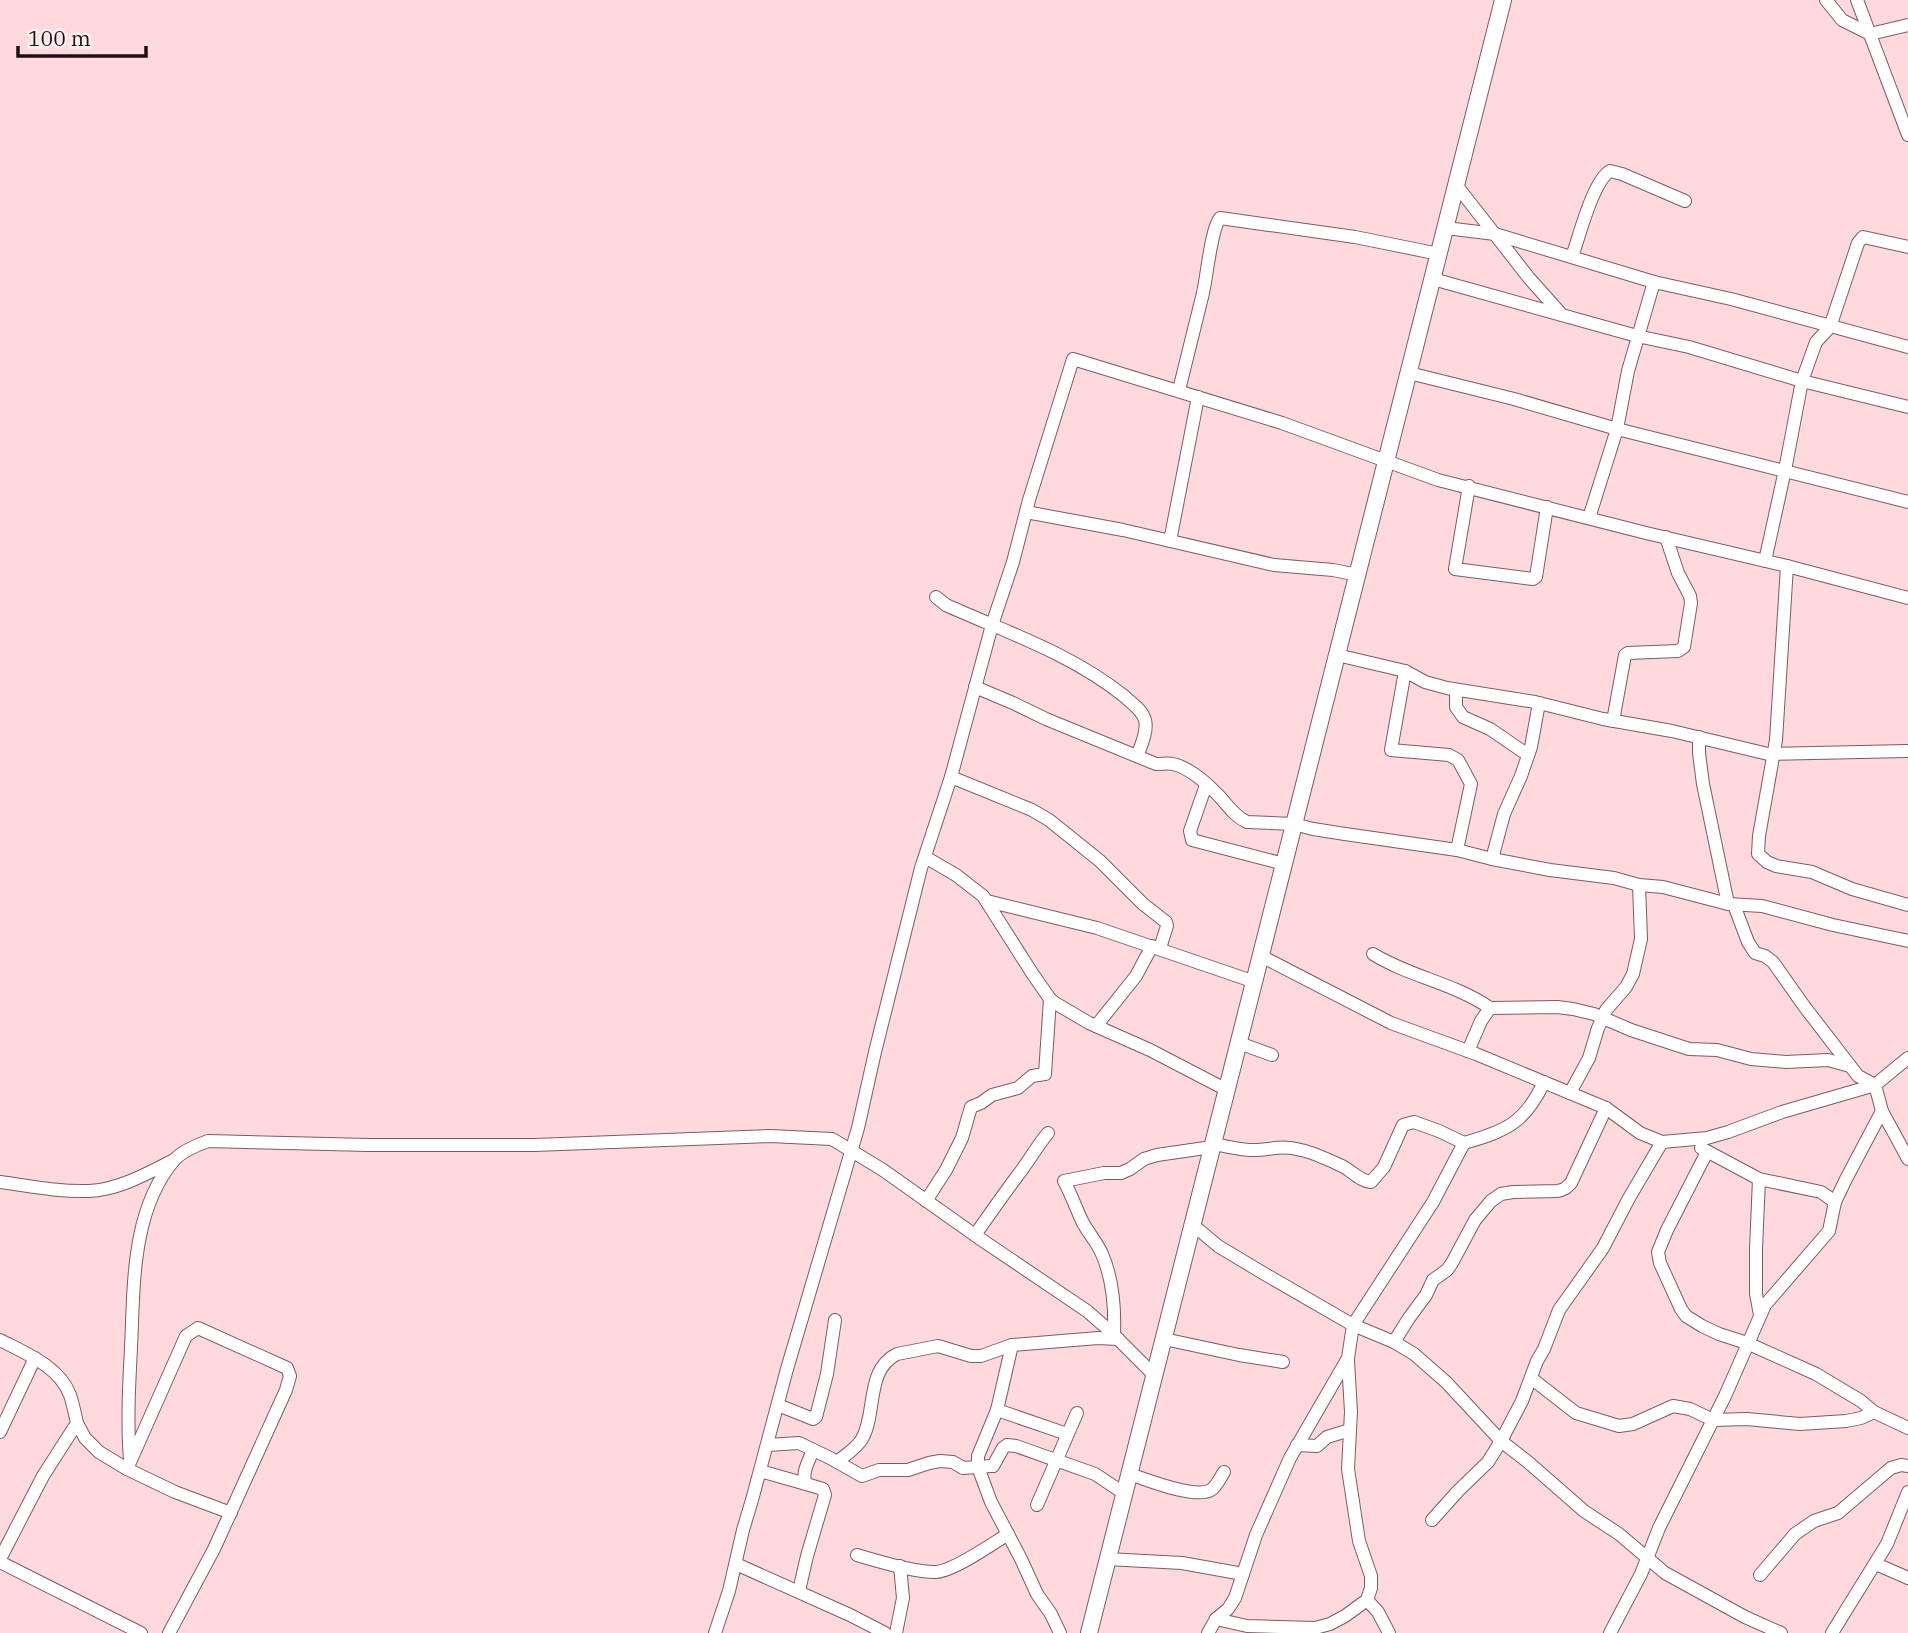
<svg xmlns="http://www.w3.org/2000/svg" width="1908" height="1633" font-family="'IBM Plex Serif',serif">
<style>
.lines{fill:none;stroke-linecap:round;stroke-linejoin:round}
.minor-casing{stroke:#7b5c5f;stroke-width:14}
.major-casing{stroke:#7b5c5f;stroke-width:18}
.minor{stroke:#fff;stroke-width:12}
.major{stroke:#fff;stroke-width:16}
</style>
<rect width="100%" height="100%" fill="#ffd9dd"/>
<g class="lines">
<!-- minor casing -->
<g class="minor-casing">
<g id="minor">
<path d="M1826,0L1842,20L1870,34L1908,25"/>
<path d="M1857,0L1908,135"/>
<path d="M1457,186L1529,278L1562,315"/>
<path d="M1446,228L1495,234L1654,282L1731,299L1908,347"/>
<path d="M1572,257C1579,237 1593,181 1610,171L1622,174L1685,201"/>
<path d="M1433,279L1637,336L1689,347L1802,381L1908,407"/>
<path d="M1409,373L1514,399L1617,429L1628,371L1654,282"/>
<path d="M1179,390C1187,358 1195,325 1203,293C1207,276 1211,229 1220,218L1355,237L1439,254"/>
<path d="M1469,486L1455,569L1533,579L1536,577L1547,507"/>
<path d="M1026,512L1123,530L1274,565L1333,570L1358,575"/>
<path d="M1589,518L1617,429L1908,502"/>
<path d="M1170,541L1198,397"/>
<path d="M1765,561L1785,470L1802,381L1816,342L1830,327L1858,243L1863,237L1908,247"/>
<path d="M1787,566L1776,740L1759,836L1758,854L1767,862L1776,866L1812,872L1852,889L1908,905"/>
<path d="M936,597L946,605C1008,633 1070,653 1124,696C1131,703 1142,709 1145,720C1148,731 1141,746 1137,756"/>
<path d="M1337,655L1405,671L1425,682L1447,688L1535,702L1603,719L1672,731L1768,754L1908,751"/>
<path d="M1405,671L1391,750L1449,755L1458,760L1471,784L1457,850"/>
<path d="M975,687L1013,703L1046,719L1156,764C1162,764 1168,763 1173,764C1187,767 1205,781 1215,792C1226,802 1233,816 1247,822L1294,824L1313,829L1345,834L1457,850L1492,859L1550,870L1614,878L1639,885L1663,887L1728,904L1762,906L1833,925L1908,941"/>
<path d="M1456,690V707L1463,717L1490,729L1528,755"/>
<path d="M1613,721L1625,655L1628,653L1678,651L1684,647L1691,603L1690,596L1678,573L1666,537"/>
<path d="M1699,737V753L1703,784L1728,904"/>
<path d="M951,777L1032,810L1049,820L1100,861L1143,904L1166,922L1167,926L1160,948"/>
<path d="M1206,785L1190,831L1192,840L1284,864"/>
<path d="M925,857L956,875L983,896L1032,973L1050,999L1055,1003L1089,1023L1150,1050L1227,1090"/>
<path d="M1492,859L1504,814L1521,776L1531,747L1539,703"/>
<path d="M987,901L1097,928L1255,982"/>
<path d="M1734,905L1748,942L1755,953L1765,956L1773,962L1804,1006L1858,1076L1875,1085L1882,1111L1908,1159"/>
<path d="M1373,954C1410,977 1454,983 1490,1008"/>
<path d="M1261,956L1391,1023L1476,1054L1606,1108L1640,1133L1662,1142L1707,1138L1728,1132L1782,1112L1875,1085L1908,1058"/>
<path d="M1096,1026L1136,976L1152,946"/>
<path d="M1239,1043L1272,1055"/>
<path d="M1468,1051L1481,1021L1490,1008L1557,1007L1573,1009L1594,1014L1631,1030L1689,1049L1717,1050L1751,1059L1786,1062L1828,1060L1850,1066"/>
<path d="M1570,1093L1589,1058L1598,1028L1606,1010L1626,987L1633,974L1641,939L1639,885"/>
<path d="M1213,1144C1227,1146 1243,1151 1257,1150C1275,1149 1281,1145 1301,1150C1315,1153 1329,1160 1342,1166C1352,1171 1360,1181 1371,1182L1384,1167L1403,1125L1414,1122L1439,1131L1464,1143C1506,1131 1525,1123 1544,1082"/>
<path d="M1701,1148L1759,1179L1821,1192L1835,1202"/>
<path d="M1707,1152L1667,1230L1658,1252L1660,1263L1681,1309L1686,1316L1702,1326L1719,1334L1747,1343L1816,1374L1861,1401L1874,1412L1908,1428"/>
<path d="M1759,1179L1756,1249V1294L1760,1315"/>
<path d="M0,1182C29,1186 59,1192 89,1191C118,1190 146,1174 172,1161"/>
<path d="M926,1201L946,1170L962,1138L971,1107L981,1103L992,1095L1018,1088L1032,1076L1045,1074L1050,999"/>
<path d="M1192,1224L1218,1246L1263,1273L1353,1325L1394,1342L1414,1354L1446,1382L1501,1441L1528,1462L1584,1511L1619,1534L1665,1573L1745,1617L1781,1633"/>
<path d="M975,1235C989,1215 1003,1195 1018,1175C1029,1161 1037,1146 1048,1133"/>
<path d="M1114,1335C1115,1309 1113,1279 1102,1254C1097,1242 1088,1233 1082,1221C1076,1208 1071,1194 1064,1181L1104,1173H1121L1130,1169L1144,1159L1157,1155L1212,1147"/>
<path d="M1164,1339L1239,1355L1283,1362"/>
<path d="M0,1340C25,1353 59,1366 70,1395C73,1404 75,1414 77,1423L43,1476L0,1559"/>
<path d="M1394,1342L1409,1318L1426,1295L1433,1280L1447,1270L1452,1263L1475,1220L1491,1201L1501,1194L1513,1192L1557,1191C1564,1190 1566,1188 1571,1183L1606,1108"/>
<path d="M1012,1345L997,1410L978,1456V1467L991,1502L1021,1559L1037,1594L1051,1614L1060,1633"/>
<path d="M1531,1378L1576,1413L1619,1426L1633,1424L1673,1406L1690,1409L1713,1420L1747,1419L1800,1424L1846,1421L1861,1418L1874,1412"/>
<path d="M778,1405L813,1419L816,1417L827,1374L835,1320"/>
<path d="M997,1410L1067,1434"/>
<path d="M77,1423L85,1438L99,1452L127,1469L175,1492L231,1513"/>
<path d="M0,1432L35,1358"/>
<path d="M768,1445L799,1443L830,1458L862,1476L879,1470H908L929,1463L940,1461L953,1462L963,1468L991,1466H993L1003,1448L1007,1445L1016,1446L1095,1474L1125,1494"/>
<path d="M1297,1445L1317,1446L1327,1437L1350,1430"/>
<path d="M130,1460C127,1423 129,1386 131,1348C134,1286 131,1210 175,1159C183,1151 197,1145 208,1141L369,1145H535L770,1136L832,1139L883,1170L979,1238L1087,1311L1110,1331L1155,1376"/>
<path d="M837,1462C845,1455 856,1449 862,1439C877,1413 865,1370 897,1354L938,1346L971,1356H981L1012,1345L1098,1338L1118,1339"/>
<path d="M127,1469L186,1336L198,1328L287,1368L290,1376L286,1390L214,1549L169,1633"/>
<path d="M760,1471L806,1484"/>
<path d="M1130,1474C1147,1480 1195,1499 1211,1490C1217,1486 1220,1478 1224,1472"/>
<path d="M1037,1505L1077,1413"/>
<path d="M1432,1520L1458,1491L1488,1462L1501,1441L1522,1401L1537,1361L1544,1349L1559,1310L1603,1248L1629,1198L1662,1142"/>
<path d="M857,1555C877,1561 916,1573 936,1572C954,1571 992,1544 1008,1534"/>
<path d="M1107,1559L1182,1563L1243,1574"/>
<path d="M0,1562L141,1633"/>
<path d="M736,1564L850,1615L885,1633"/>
<path d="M1876,1564L1908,1578"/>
<path d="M1760,1575L1795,1534L1814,1521L1838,1513L1891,1468L1901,1465L1908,1466"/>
<path d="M799,1591L807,1556L825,1495L823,1489L806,1484C801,1473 809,1461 813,1450"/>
<path d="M1367,1600L1378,1612L1389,1633"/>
<path d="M1216,1619L1247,1626L1315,1628L1330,1624L1345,1616L1367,1600L1371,1588V1576L1359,1541L1348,1469L1351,1412L1348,1361"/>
<path d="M715,1633L729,1591L743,1530L752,1500L787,1369L858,1128L875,1052L921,868L951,777L992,625L1013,562L1029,500L1073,359L1282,423L1438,480L1646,533L1787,566L1908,598"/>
<path d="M896,1633L903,1598L900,1566"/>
<path d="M1208,1633L1216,1619L1228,1609L1235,1598L1256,1535L1290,1458L1348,1358L1353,1325L1433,1202L1464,1143"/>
<path d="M1610,1633L1641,1574L1659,1528L1725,1396L1765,1305L1829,1231L1835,1202L1846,1179L1882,1111"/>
<path d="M1832,1633L1887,1544L1908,1492"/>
</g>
</g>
<!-- major casing -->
<g class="major-casing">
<path id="major" d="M1089,1633L1503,0"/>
</g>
<!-- minor -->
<use href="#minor" class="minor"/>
<!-- major -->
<use href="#major" class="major"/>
</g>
<!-- scale -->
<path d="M18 46v10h128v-10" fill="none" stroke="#1e1113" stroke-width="3.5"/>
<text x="28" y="46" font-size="21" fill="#1e1113" stroke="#fcedee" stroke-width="5" paint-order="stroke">100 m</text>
</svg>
